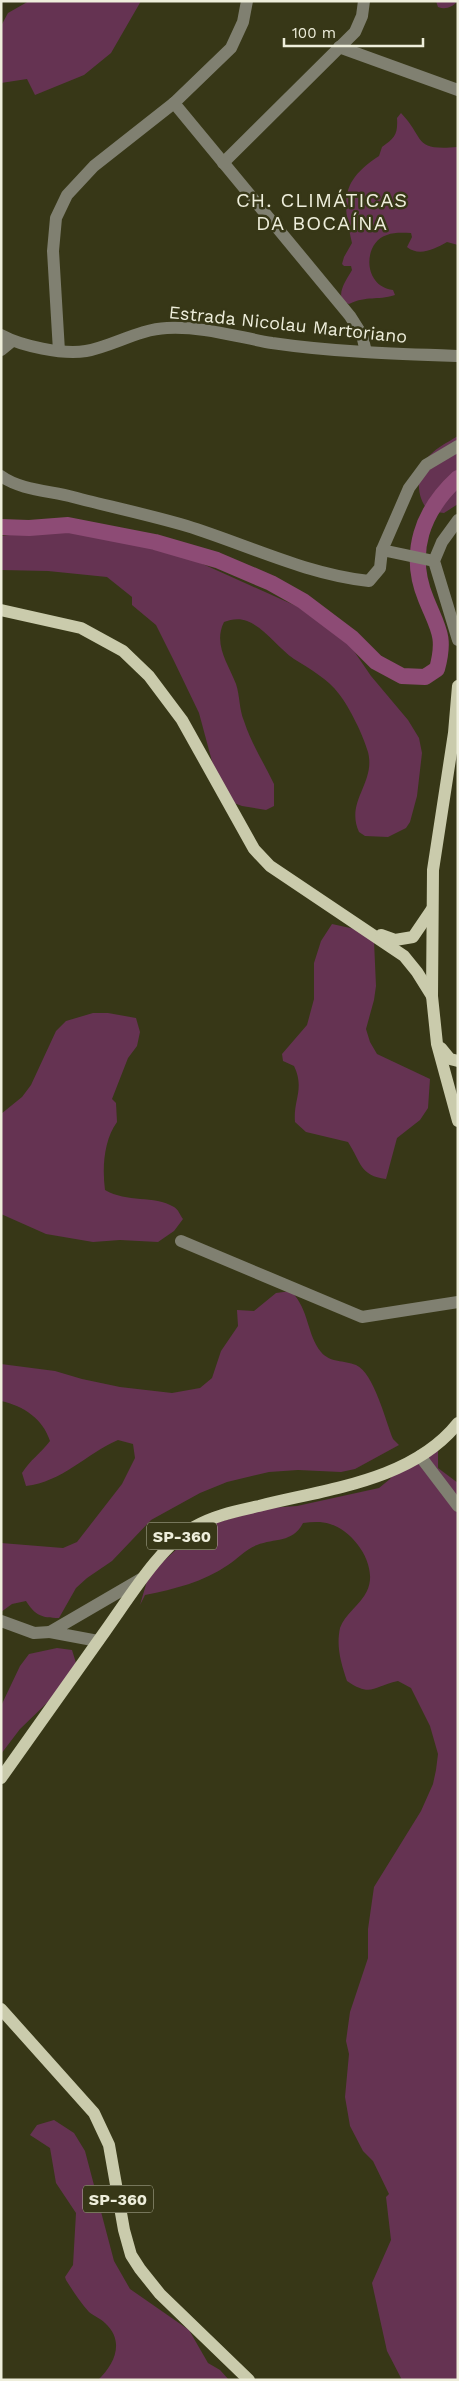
<svg xmlns="http://www.w3.org/2000/svg" width="459" height="2381" font-family="'Work Sans',sans-serif">
<style>
.green{fill:#653352}
.lines{fill:none;stroke-linecap:round;stroke-linejoin:round}
.river{stroke:#8d4b75;stroke-width:16}
.minor{stroke:#808071;stroke-width:12}
.major{stroke:#cacbac;stroke-width:12}
.labels{text-anchor:middle;dominant-baseline:central;stroke-width:5;stroke-linejoin:round;paint-order:stroke}
.shield{fill:#373717;stroke:#b7b7a0;stroke-width:1}
.shield-label{font-size:16px;font-weight:bold;fill:#eeeedb}
.street-label{font-size:18px;fill:#eeeedb;stroke:#373717}
.quarter-label{font-size:20px;letter-spacing:1px;fill:#eeeedb;stroke:#373717}
</style>
<rect width="100%" height="100%" fill="#373717"/>
<!-- green -->
<g class="green">
<path d="M29,1H141L111,53L84,75L35,95L27,79L1,83V26L8,13Z"/>
<path d="M436,1H458C452,7 446,10 438,7Z"/>
<path d="M401,113C426,139 412,151 458,147V245L447,242C435,249 419,257 407,247L412,237L411,233C404,233 394,232 387,235C363,242 362,286 393,290L395,295C376,301 368,295 349,304C332,299 347,279 352,270L351,266H344L342,264L344,257L352,243C343,202 339,182 379,156L382,147C395,138 398,134 397,118Z"/>
<path d="M458,436V504L444,513L429,511C416,498 416,475 426,460C432,450 448,442 458,436Z"/>
<path d="M37,525L120,532L169,553L185,556L314,614L345,638L371,676L408,720L419,738L422,753L417,796L410,822L406,828L388,837L365,836L359,832C345,801 376,783 368,752C363,735 350,708 339,694C328,679 310,669 294,659C278,648 265,628 247,621C240,618 231,619 224,622C213,644 228,663 236,684C240,696 239,709 244,721C251,743 264,763 274,784V806L266,810L242,806L234,803L213,765L199,713L174,661L156,625L132,605V597L107,577L48,571L1,570V536L17,534Z"/>
<path d="M332,924L364,931L374,941L376,986L374,1000L366,1029L370,1042L377,1054L430,1079L428,1108L420,1120L397,1138L386,1179C360,1176 361,1162 348,1142L306,1132L295,1122C293,1100 305,1089 294,1066L283,1061L282,1054L307,1025L314,999V963L321,941Z"/>
<path d="M93,1013H108L136,1018L140,1032L137,1046L128,1058L112,1099L116,1103L117,1122C104,1140 102,1167 105,1190C127,1203 154,1195 174,1207C178,1209 180,1215 183,1219L174,1231L158,1242L120,1240L93,1242L46,1234L1,1214V1114L22,1097L31,1085L56,1031L66,1021Z"/>
<path d="M291,1291C310,1311 306,1333 321,1352C330,1363 344,1360 356,1365C374,1373 386,1422 393,1439L399,1445L355,1469L341,1472L298,1470L269,1472L227,1482L200,1493L151,1520L112,1561L87,1578L76,1588L59,1618C41,1618 35,1615 26,1601L12,1604L1,1612V1543L63,1548L77,1542L122,1484L135,1458L133,1444L118,1440C86,1454 62,1482 26,1486L22,1473C30,1460 41,1453 50,1441C43,1419 24,1406 1,1401V1364L55,1371L82,1379L120,1387L172,1393L200,1388L212,1378L221,1351L238,1326L237,1310L254,1311L276,1293Z"/>
<path d="M438,1442V1468L458,1483V2380H402L387,2351L372,2283L391,2240L386,2197L389,2194L373,2161L363,2151L350,2126L345,2097L349,2054L346,2041L350,2012L368,1958V1929L374,1887L421,1811L433,1784L436,1770L438,1754L430,1726L411,1688L398,1681C373,1686 372,1698 347,1681C341,1663 336,1647 340,1628C344,1615 361,1604 367,1591C379,1566 354,1531 330,1524C321,1521 312,1522 303,1523C293,1543 275,1538 257,1545C246,1549 237,1559 228,1565C203,1582 175,1589 145,1595L140,1605L147,1581L156,1568L201,1527L268,1508L297,1506L379,1488L390,1479L398,1467Z"/>
<path d="M57,1648L72,1650L76,1663L51,1699L20,1729L1,1754V1706L20,1666L29,1654Z"/>
<path d="M54,2120L74,2133L85,2151L114,2261L130,2289L189,2330L208,2363L220,2370L229,2380H98C115,2364 125,2341 105,2323C100,2318 94,2316 89,2312C80,2302 73,2291 66,2280L65,2277L73,2265L76,2213L56,2183L50,2148L30,2135L37,2125Z"/>
</g>
<g class="lines">
<!-- river -->
<path class="river" d="M1,527L29,528L68,525L155,542L217,560L271,583L303,601L352,638L376,662L402,676L425,677L437,669C446,636 438,629 426,599C407,553 422,511 458,478"/>
<!-- minor -->
<g class="minor">
<path d="M339,47L458,90"/>
<path d="M174,103L350,316L362,335L366,352"/>
<path d="M223,163L355,32L362,16L364,1"/>
<path d="M1,335C21,346 63,355 86,351C113,346 139,329 167,328C202,326 237,337 272,343C333,352 396,354 458,356"/>
<path d="M1,350L12,341"/>
<path d="M59,351L53,251L56,218L67,195L94,166L174,103L231,48L243,22L247,1"/>
<path d="M1,476C20,490 51,491 73,497C111,507 150,515 187,526C248,545 305,574 369,581L380,568L382,550"/>
<path d="M458,520L442,542L434,561L458,640"/>
<path d="M434,561L382,550L409,488L426,465L458,446"/>
<path d="M181,1241L362,1317L458,1302"/>
<path d="M420,1456L458,1506"/>
<path d="M1,1621L34,1633L50,1632"/>
<path d="M98,1641L50,1632L141,1579"/>
</g>
<!-- major -->
<g class="major">
<path d="M1,610L81,628L123,651L149,676L182,720L254,849L270,866L404,956L417,972L432,996"/>
<path d="M458,686L454,733L433,870L432,996L437,1044L458,1121"/>
<path d="M381,935L395,940L413,937L432,909"/>
<path d="M441,1048L450,1059L458,1061"/>
<path d="M1,1778C36,1728 71,1679 106,1630C129,1598 161,1545 194,1527C215,1515 237,1511 259,1506C326,1489 412,1481 458,1423"/>
<path d="M1,2009L94,2113L109,2145L124,2230L131,2255L140,2269L160,2294L249,2380"/>
</g>
</g>
<g class="labels">
<!-- shield labels -->
<g class="shield">
<rect x="147" y="1522.5" width="70" height="27" rx="4"/>
<rect x="83" y="2185.5" width="70" height="27" rx="4"/>
</g>
<g class="shield-label">
<text x="182" y="1536">SP-360</text>
<text x="118" y="2199">SP-360</text>
</g>
<!-- street labels -->
<g class="street-label">
<text transform="translate(288 324) rotate(6)">Estrada Nicolau Martoriano</text>
</g>
<!-- quarter labels -->
<g class="quarter-label">
<text x="322" y="200">CH. CLIMÁTICAS<tspan x="322" dy="23">DA BOCAÍNA</tspan></text>
</g>
</g>
<!-- border -->
<rect width="459" height="2381" fill="none" stroke="#eeeedb" stroke-width="5"/>
<!-- scale -->
<path d="M284 38v8h139v-8" fill="none" stroke="#eeeedb" stroke-width="2.5"/>
<text x="292" y="38" font-size="15" fill="#eeeedb" stroke="#373717" stroke-width="4" paint-order="stroke">100 m</text>
</svg>
